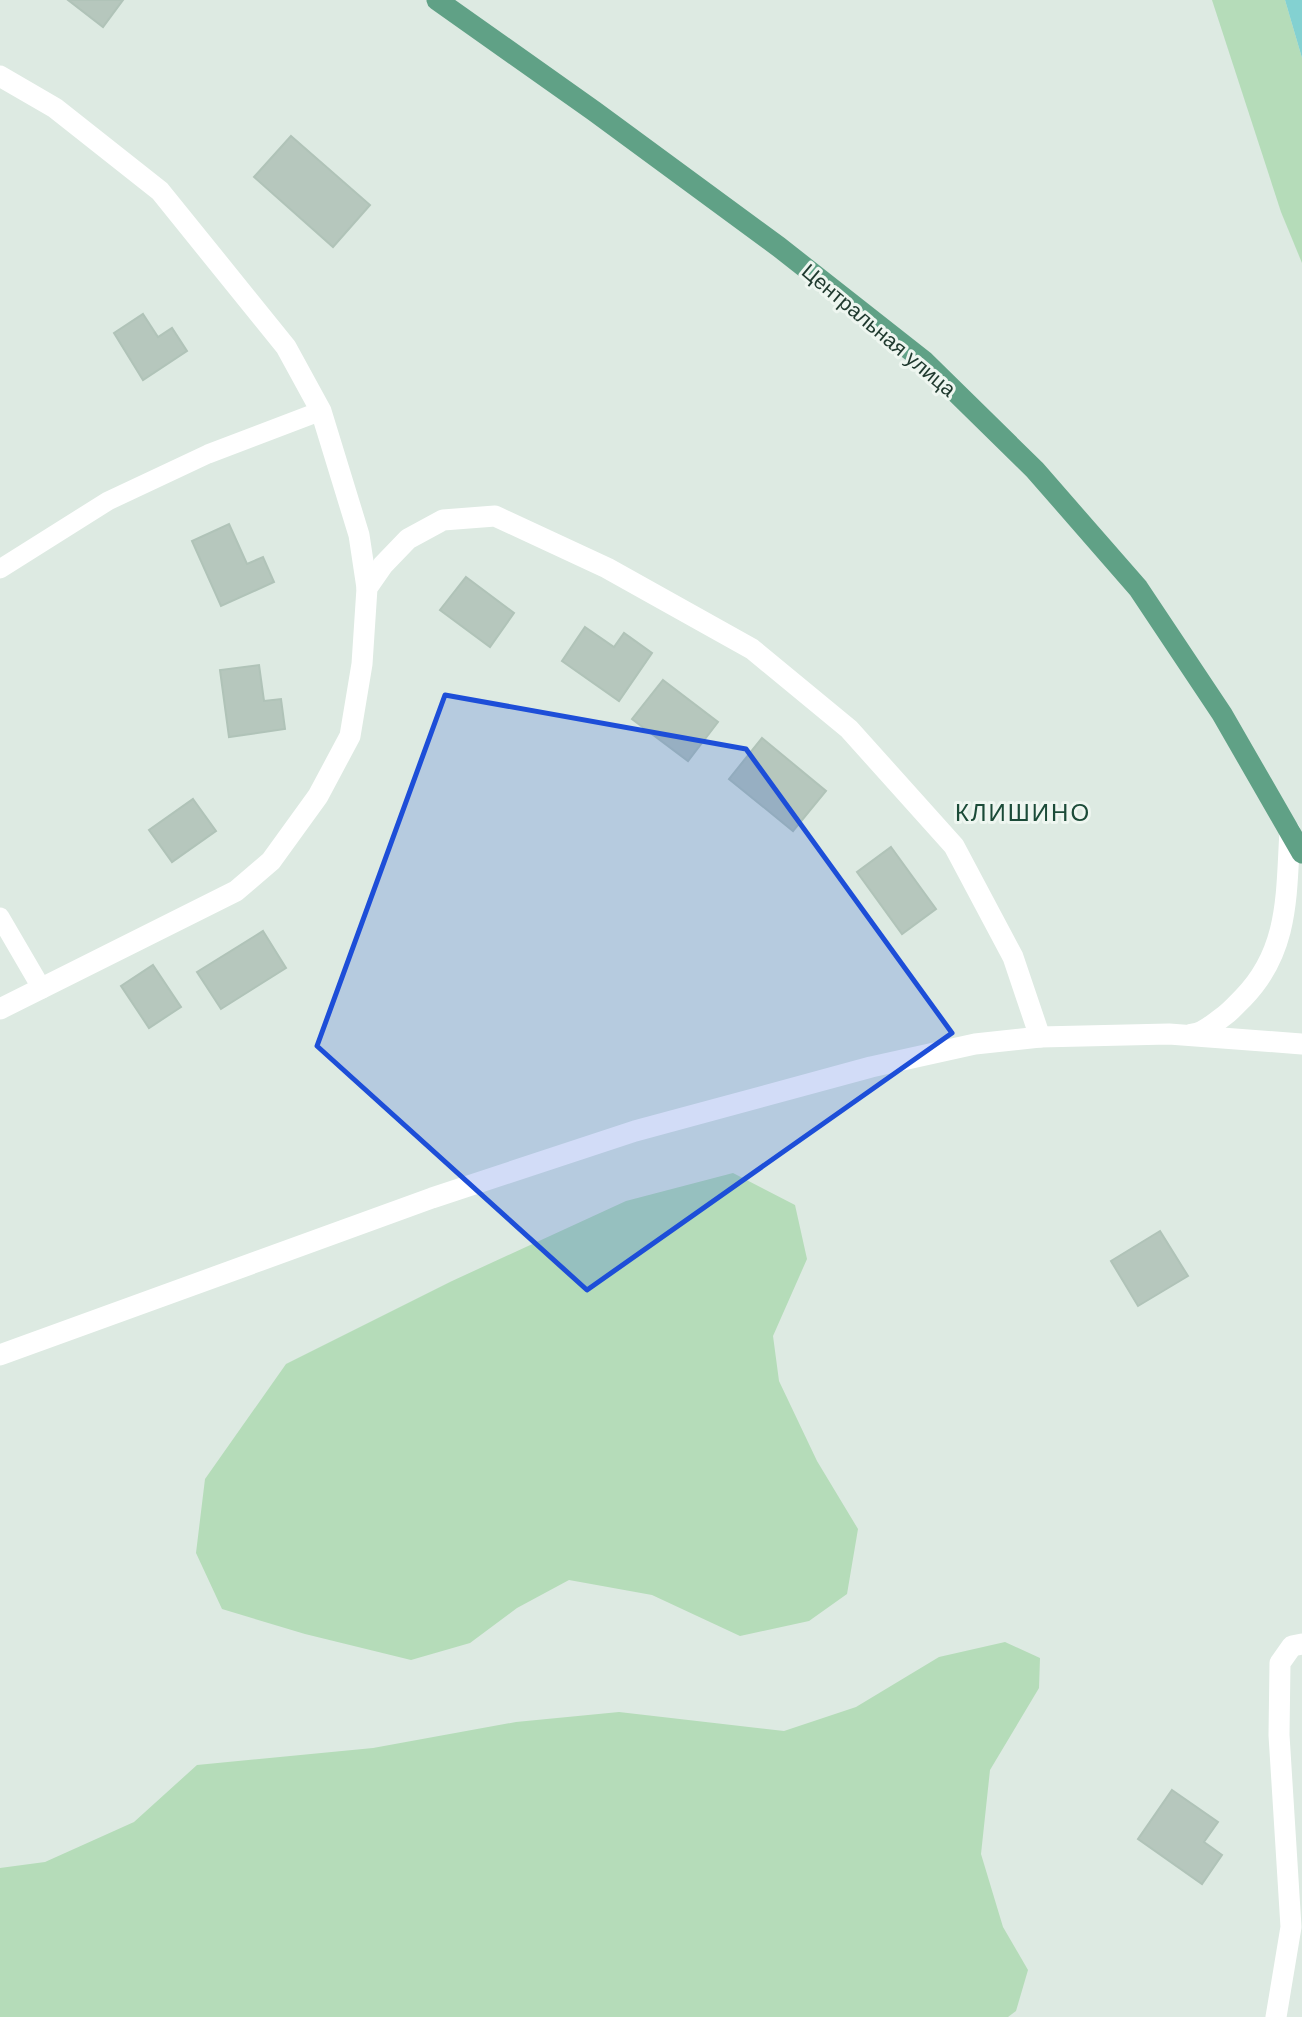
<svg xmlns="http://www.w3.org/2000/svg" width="1302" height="2017" font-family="Arial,sans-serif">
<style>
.green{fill:#b5dcb9}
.water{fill:#83d1d1}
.building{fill:#b6c7bd;stroke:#b0c3b8;stroke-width:2}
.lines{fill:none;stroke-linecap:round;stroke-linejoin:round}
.service{stroke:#fff;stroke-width:19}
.minor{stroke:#fff;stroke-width:21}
.secondary{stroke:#fff;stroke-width:21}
.primary{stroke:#60a186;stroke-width:21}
.marked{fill:#1d4ed8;fill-opacity:0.2;stroke:#1d4ed8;stroke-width:5;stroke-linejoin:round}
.labels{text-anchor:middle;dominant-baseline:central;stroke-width:6;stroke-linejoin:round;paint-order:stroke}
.street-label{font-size:21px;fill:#1f392e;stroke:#eef6f0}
.quarter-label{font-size:24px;letter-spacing:2px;fill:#1b4b38;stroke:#eef6f0}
</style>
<rect width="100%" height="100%" fill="#ddeae2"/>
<!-- green -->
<g class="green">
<path d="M1212,0H1285L1302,58V263L1281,212Z"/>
<path d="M733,1173L795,1205L807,1259L773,1336L779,1381L817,1461L858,1529L847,1594L809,1621L740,1636L652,1595L569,1580L517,1608L470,1643L411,1660L305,1634L222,1609L196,1553L205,1479L286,1364L452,1281L626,1201Z"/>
<path d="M1005,1642L1040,1658L1039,1688L990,1770L981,1854L1003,1927L1028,1970L1016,2011L1008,2017H0V1868L45,1862L134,1822L197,1765L373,1748L516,1722L619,1712L784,1731L856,1707L939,1657Z"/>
</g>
<!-- water -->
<path class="water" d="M1285,0H1302V58Z"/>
<!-- building -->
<g class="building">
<path d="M68,0H123L103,27Z"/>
<path d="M291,136L370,205L333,247L254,177Z"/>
<path d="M143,314L158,337L172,328L187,351L143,380L114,333Z"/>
<path d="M229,524L247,564L263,557L274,582L221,606L192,541Z"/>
<path d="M466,577L514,613L490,647L440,610Z"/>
<path d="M585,627L614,647L624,633L652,653L619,701L562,661Z"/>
<path d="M259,665L264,701L281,699L285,729L229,737L220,670Z"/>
<path d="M663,680L718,722L688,761L632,719Z"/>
<path d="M762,738L826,791L793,831L729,779Z"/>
<path d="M193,799L216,831L172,862L149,830Z"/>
<path d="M891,847L936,909L902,934L857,872Z"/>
<path d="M263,931L286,968L221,1009L197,972Z"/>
<path d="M153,965L181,1007L149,1028L121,986Z"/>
<path d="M1160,1231L1188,1276L1138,1306L1111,1261Z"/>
<path d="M1172,1790L1218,1822L1204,1842L1222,1855L1202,1884L1138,1839Z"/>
</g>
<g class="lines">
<!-- service -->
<g class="service">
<path d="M0,569L108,501L208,454L321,411"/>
<path d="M0,917L42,989"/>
</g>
<!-- minor -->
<g class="minor">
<path d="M0,76L55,108L160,191L286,347L321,411L359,535L367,588"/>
<path d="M0,1009L236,891L271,861L318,796L350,736L362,664L367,588L383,565L408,539L443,520L495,516L607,568L752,649L849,729L954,846L1013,957L1040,1037"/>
<path d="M1276,2017L1291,1927L1279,1735L1280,1663L1292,1646L1302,1644"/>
</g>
<!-- secondary -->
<g class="secondary">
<path d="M1192,1034C1203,1034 1214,1023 1224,1016C1231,1011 1237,1004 1243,998C1290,950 1286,893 1290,831"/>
<path d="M0,1355L432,1198L635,1131L871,1067L975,1044L1040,1037L1169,1034L1302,1044"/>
</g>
<!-- primary -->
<path class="primary" d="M437,0L594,111L779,247L924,361L1035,470L1138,588L1222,714L1302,853"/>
</g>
<!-- marked area -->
<path class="marked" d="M445,695L746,749L952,1033L587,1290L317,1046Z"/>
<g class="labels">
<!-- street labels -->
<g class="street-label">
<text transform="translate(879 330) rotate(40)">Центральная улица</text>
</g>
<!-- quarter labels -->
<g class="quarter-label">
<text x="1023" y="812">КЛИШИНО</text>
</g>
</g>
</svg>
